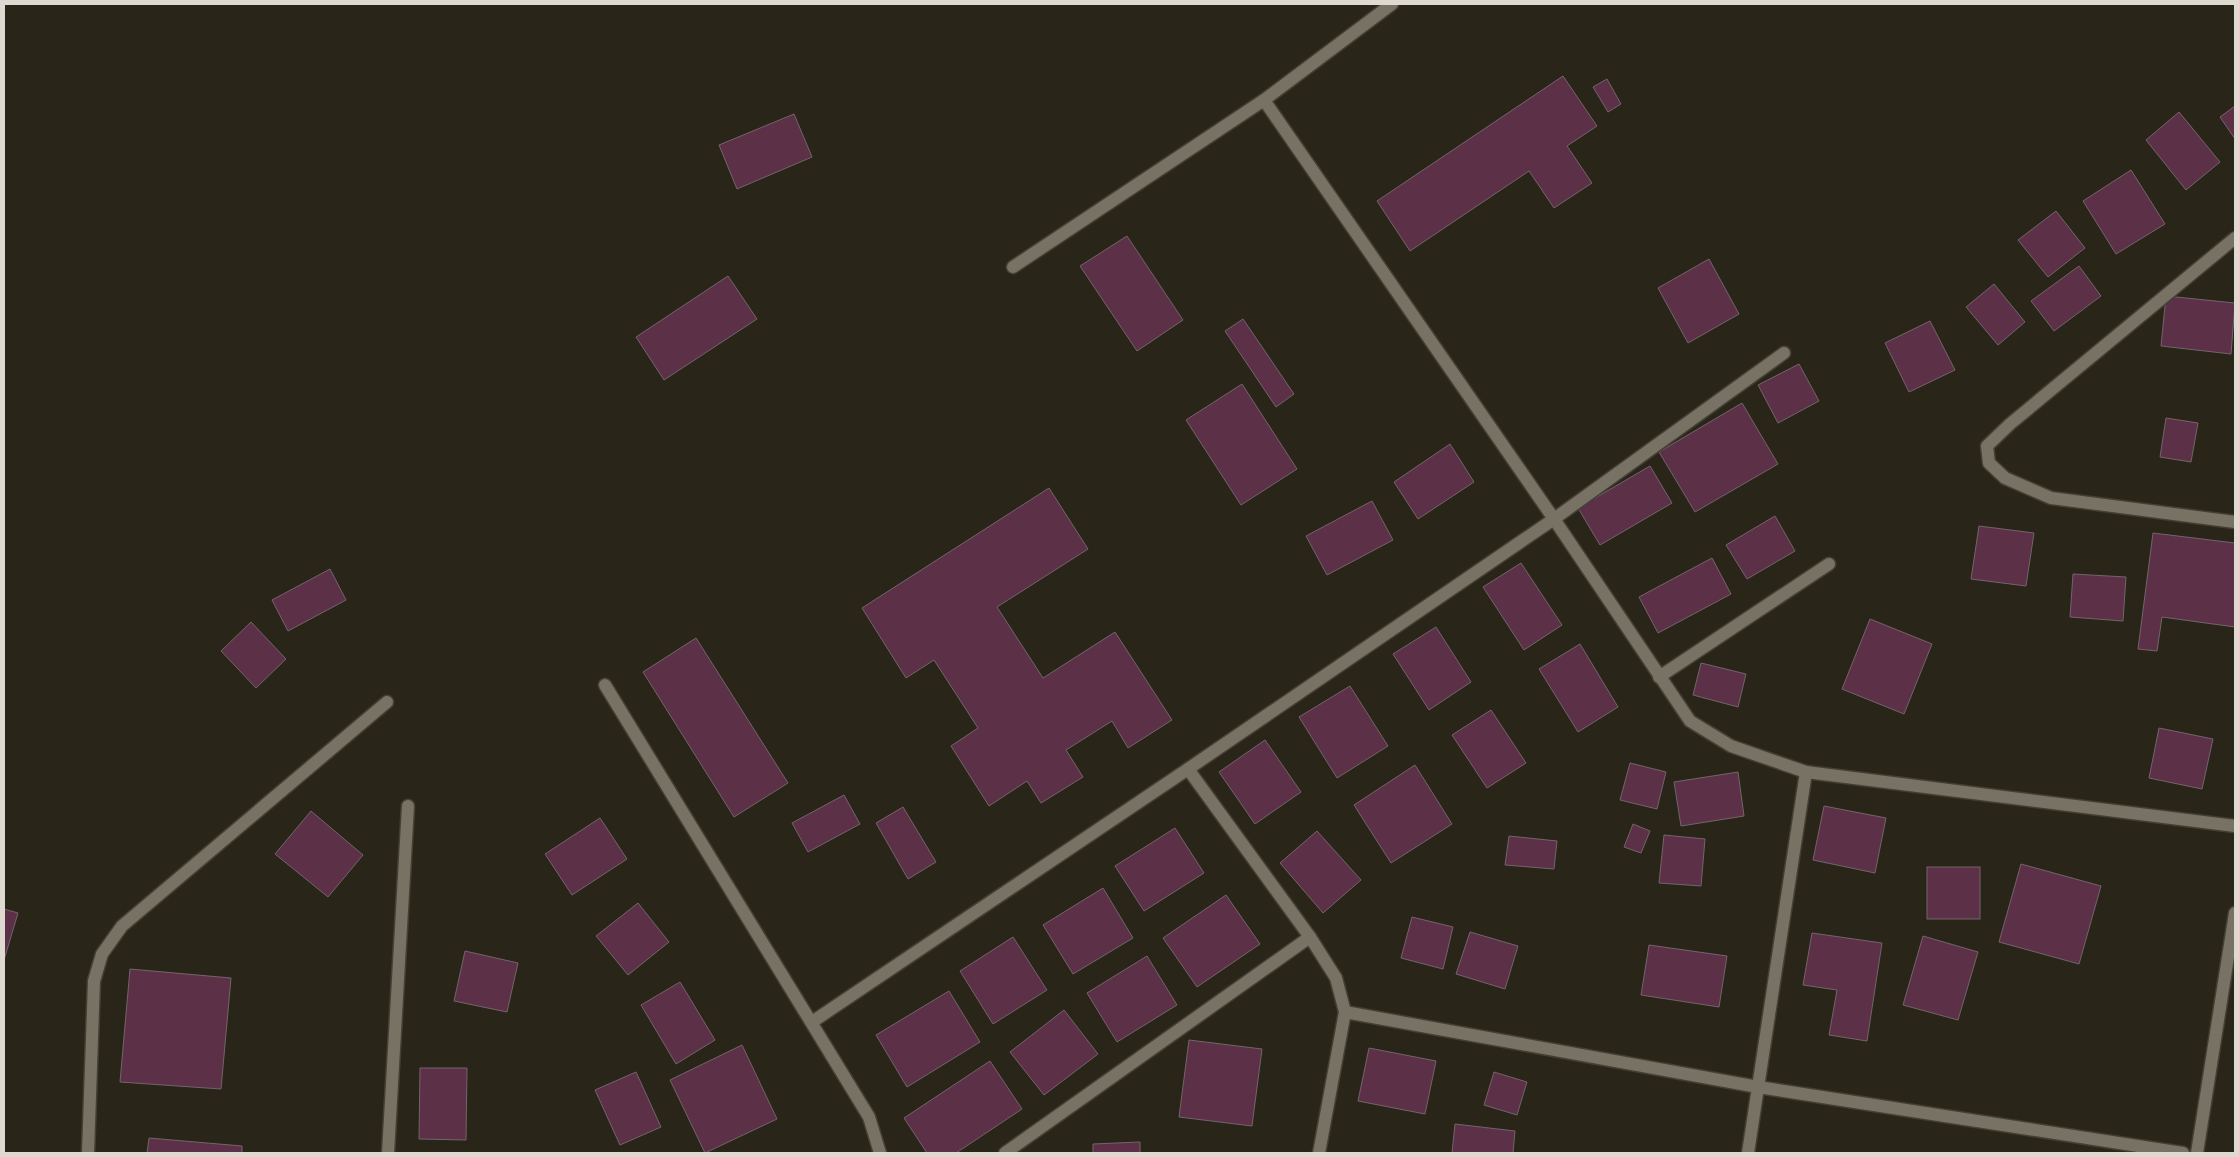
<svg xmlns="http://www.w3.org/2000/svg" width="2239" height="1157" font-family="'Golos Text',sans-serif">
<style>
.building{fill:#5c3147;stroke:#73646b}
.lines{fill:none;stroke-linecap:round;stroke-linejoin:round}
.minor-casing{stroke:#443f35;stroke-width:15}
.minor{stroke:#787264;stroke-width:12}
</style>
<rect width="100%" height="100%" fill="#2a2519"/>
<!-- building -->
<g class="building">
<path d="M1563,76L1597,126L1567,146L1592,183L1554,208L1529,171L1410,251L1377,201Z"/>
<path d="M1607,79L1621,104L1608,112L1593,87Z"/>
<path d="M2235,106V139L2220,117Z"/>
<path d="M2179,112L2220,162L2186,190L2146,140Z"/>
<path d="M794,114L812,157L737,189L719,145Z"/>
<path d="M2131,170L2165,224L2116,254L2083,201Z"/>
<path d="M2056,211L2085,248L2048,277L2018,240Z"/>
<path d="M1127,236L1183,320L1137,351L1080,266Z"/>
<path d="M1709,259L1739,314L1688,343L1658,288Z"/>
<path d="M2079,266L2101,296L2054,331L2031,301Z"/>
<path d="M728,276L757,319L664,380L636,337Z"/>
<path d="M1994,284L2025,322L1998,345L1966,307Z"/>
<path d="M2166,296L2235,303L2231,354L2161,346Z"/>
<path d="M1243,319L1294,394L1276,407L1225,331Z"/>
<path d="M1930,321L1955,370L1909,392L1885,343Z"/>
<path d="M1799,364L1819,401L1778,423L1758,385Z"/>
<path d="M1242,384L1297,469L1241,505L1186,420Z"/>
<path d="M1742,403L1778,464L1695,512L1659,452Z"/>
<path d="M2166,418L2198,423L2191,462L2160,457Z"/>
<path d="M1450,444L1474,482L1418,519L1394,482Z"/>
<path d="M1650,466L1672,503L1600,545L1578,508Z"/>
<path d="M1049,488L1088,549L997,607L1043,678L1115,632L1172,720L1128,748L1112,721L1066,750L1083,777L1041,803L1027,781L989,806L951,746L978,728L934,660L906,678L862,608Z"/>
<path d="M1372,501L1393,540L1327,575L1306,536Z"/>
<path d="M1775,516L1795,551L1747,579L1726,545Z"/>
<path d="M1979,526L2034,533L2026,586L1971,579Z"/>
<path d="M2153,533L2235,543V627L2162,617L2157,651L2138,649Z"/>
<path d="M1712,558L1731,594L1658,633L1639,597Z"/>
<path d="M1521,563L1562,625L1524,650L1483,587Z"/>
<path d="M330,569L346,600L288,631L272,600Z"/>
<path d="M2073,574L2126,577L2123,621L2070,617Z"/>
<path d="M1870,619L1932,644L1904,714L1842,689Z"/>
<path d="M251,622L286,659L256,688L221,651Z"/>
<path d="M1436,627L1471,682L1429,710L1393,654Z"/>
<path d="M696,638L788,783L734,817L643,672Z"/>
<path d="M1580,644L1618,707L1578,732L1539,669Z"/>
<path d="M1701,663L1746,674L1738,707L1693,695Z"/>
<path d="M1350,686L1388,746L1337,778L1299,717Z"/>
<path d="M1491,710L1526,763L1487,788L1452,735Z"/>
<path d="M2159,728L2213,739L2202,789L2149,778Z"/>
<path d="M1265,740L1301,792L1255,824L1219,772Z"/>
<path d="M1630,763L1666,772L1657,809L1620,800Z"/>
<path d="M1415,765L1452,824L1391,863L1354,805Z"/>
<path d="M1738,772L1744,816L1681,826L1674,782Z"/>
<path d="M844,795L860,824L808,852L792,823Z"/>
<path d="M1824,806L1886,818L1875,873L1813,860Z"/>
<path d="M903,807L936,862L908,879L876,823Z"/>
<path d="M311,811L363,855L328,897L275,854Z"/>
<path d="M600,818L627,859L572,895L545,854Z"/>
<path d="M1633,824L1650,831L1641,853L1624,847Z"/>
<path d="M1175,828L1204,873L1144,911L1115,866Z"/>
<path d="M1317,831L1361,880L1323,913L1280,863Z"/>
<path d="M1664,835L1705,839L1701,886L1659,883Z"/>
<path d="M1509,836L1557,841L1554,869L1505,865Z"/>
<path d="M2021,864L2101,886L2079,964L1999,942Z"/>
<rect x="1927" y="867" width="53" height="52"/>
<path d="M1103,888L1133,938L1073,974L1043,925Z"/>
<path d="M1226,895L1260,944L1197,987L1163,938Z"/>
<path d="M638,903L669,942L628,975L596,936Z"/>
<path d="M4,909L18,913L4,960Z"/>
<path d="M1412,917L1453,927L1443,969L1401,958Z"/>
<path d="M1470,932L1518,946L1505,989L1456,974Z"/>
<path d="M1812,933L1882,943L1867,1041L1829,1035L1837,990L1803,985Z"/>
<path d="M1923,936L1978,952L1958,1020L1903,1005Z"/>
<path d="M1013,937L1047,990L993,1024L960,971Z"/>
<path d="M1649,945L1727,956L1719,1007L1641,995Z"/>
<path d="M465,951L518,963L507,1012L454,1001Z"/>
<path d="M1147,956L1177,1005L1117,1042L1087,993Z"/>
<path d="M130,969L231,978L221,1089L120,1082Z"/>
<path d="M680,982L715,1040L676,1064L641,1005Z"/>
<path d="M949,991L980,1042L907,1087L876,1035Z"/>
<path d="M1064,1010L1098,1054L1044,1095L1010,1052Z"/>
<path d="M1189,1040L1262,1049L1252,1126L1179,1117Z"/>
<path d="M742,1045L777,1119L705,1153L670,1080Z"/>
<path d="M1369,1048L1436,1061L1425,1114L1358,1101Z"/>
<path d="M990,1061L1022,1109L956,1153H927L904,1118Z"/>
<path d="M420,1068H467L466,1140L419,1139Z"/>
<path d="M636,1072L661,1127L620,1145L595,1090Z"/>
<path d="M1494,1072L1527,1082L1517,1115L1484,1105Z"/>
<path d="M1455,1124L1515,1131L1513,1153H1452Z"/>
<path d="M149,1138L242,1146V1153H147Z"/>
<path d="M1140,1142V1153H1093V1144Z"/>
</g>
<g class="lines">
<!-- minor casing -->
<g class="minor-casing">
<g id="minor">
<path d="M1264,100L1554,519L1690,721L1731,746L1806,772L2235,826"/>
<path d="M2235,238L2010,424L1987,446L1989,463L2005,478L2051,498L2235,522"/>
<path d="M1013,267L1264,100L1392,4"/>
<path d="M1659,677L1829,564"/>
<path d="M605,685L869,1117L880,1153"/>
<path d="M1188,769L1310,937L1336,978L1345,1012"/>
<path d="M812,1022L1188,769L1554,519L1784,353"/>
<path d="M88,1153L94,981L102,954L122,926L387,702"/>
<path d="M388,1153L408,806"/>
<path d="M1005,1153L1310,937"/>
<path d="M1319,1153L1345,1012L1758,1087L2183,1153"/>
<path d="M1748,1153L1806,772"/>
<path d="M2197,1153L2235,913"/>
</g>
</g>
<!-- minor -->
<use href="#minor" class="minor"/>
</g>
<!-- border -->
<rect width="2239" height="1157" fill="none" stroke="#dedad2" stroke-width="10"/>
</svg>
